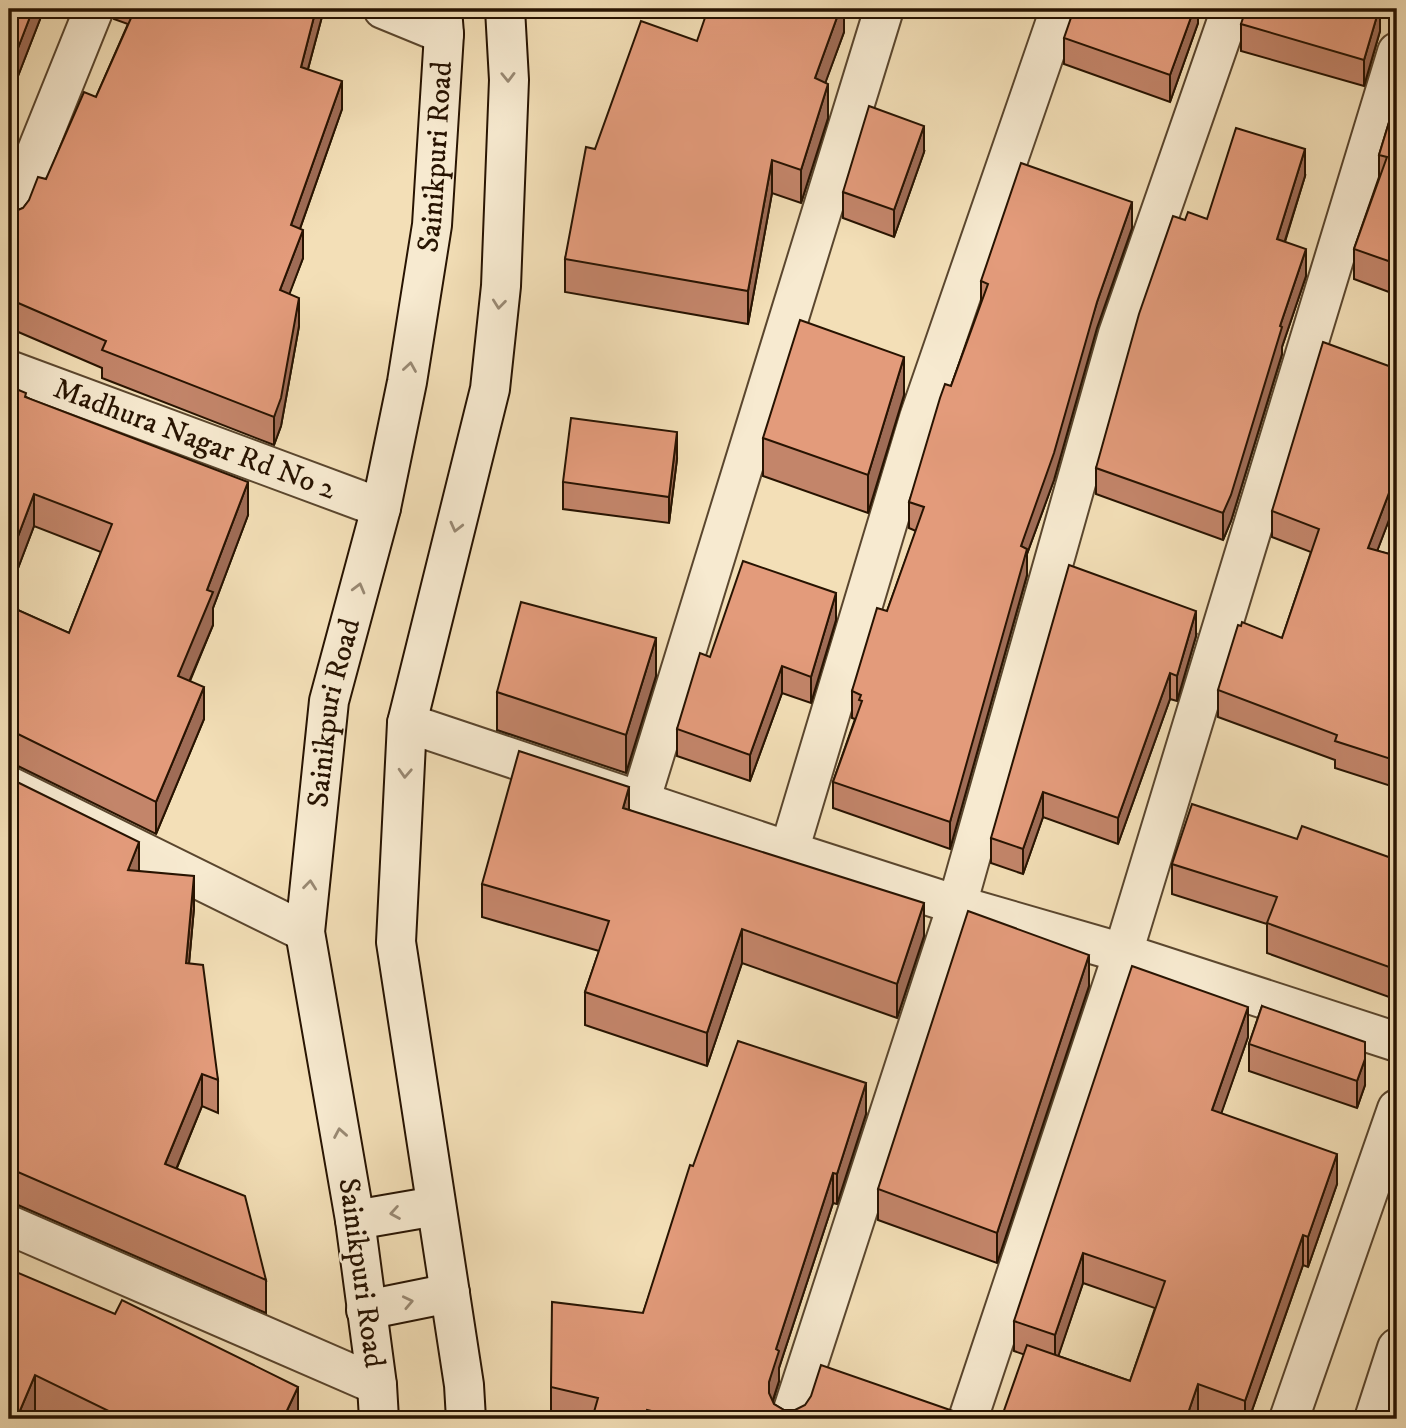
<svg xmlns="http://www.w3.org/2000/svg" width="1406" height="1428" font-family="'IM FELL DW Pica',serif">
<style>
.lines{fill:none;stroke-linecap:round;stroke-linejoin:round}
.minor-casing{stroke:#5a462e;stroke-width:42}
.secondary-casing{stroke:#271301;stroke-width:42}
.minor{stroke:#f7ead0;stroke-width:38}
.secondary{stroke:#f7ead0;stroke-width:38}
.wall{fill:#c3856a;stroke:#271301;stroke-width:2;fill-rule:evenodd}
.shaded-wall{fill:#9f6c56;stroke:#271301;stroke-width:2}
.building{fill:#e39b7b;stroke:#271301;stroke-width:2}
.oneway{stroke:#998973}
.labels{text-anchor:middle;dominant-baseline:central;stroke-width:5;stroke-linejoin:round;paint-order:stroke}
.street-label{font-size:30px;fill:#271301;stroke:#f7ead0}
</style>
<rect width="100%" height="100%" fill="#f3dfb7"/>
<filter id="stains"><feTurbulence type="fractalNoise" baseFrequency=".00286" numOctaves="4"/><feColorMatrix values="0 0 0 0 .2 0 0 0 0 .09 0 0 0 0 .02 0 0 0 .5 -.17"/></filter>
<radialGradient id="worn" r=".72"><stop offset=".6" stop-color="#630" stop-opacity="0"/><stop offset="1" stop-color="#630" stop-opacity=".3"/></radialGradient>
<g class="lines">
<!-- minor casing -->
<g class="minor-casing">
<g id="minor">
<path d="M383,9L444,34"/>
<path d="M9,220L94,9"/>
<path id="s1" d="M9,370L381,508"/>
<path d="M407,723L789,851L957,905L1123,953L1397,1042"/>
<path d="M9,786L305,932"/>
<path d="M640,802L884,9"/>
<path d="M789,851L919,418L1060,9"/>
<path d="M9,1225L377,1385"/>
<path d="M790,1419L957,905L1118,334L1231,9"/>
<path d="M968,1419L1123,953L1397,52"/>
<path d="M1289,1419L1397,1109"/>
<path d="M1374,1419L1397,1348"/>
</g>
</g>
<!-- secondary casing -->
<g class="secondary-casing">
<g id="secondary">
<path d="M355,1220L436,1206"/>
<path d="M366,1310L450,1293"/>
<path id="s2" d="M379,1419L377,1385L355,1220L305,932L329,701L381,508L407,382L432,225L444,34L442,9"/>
<path d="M466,1419L464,1385L396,942L407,723L490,389L501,286L509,80L505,9"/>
</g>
</g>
<!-- minor -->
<use href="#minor" class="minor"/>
<!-- secondary -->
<use href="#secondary" class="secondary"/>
</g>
<!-- wall -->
<g class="wall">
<path d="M9,9H44L18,76L9,72Z"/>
<path d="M114,9H324L308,69L342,109L300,229L303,258L289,294L299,326L281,426L274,445L102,378V368L9,328V213H11L23,208L46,179L96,97L128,24L114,19Z"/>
<path d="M844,9V32L825,83L828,118L801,203L772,193L748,324L565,292V259L595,149L697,41Z"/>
<path d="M1198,9V23L1170,102L1064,64V38Z"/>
<path d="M1380,9V31L1364,86L1241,51V24Z"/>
<path d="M1397,96V295L1354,279V249L1379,177V155Z"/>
<path d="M924,152L894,237L843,218V192Z"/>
<path d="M1305,176L1285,242L1306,276L1282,347V354L1231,521L1223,540L1096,494V468L1207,219Z"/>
<path d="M1132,228L1097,328L1054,480L1027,554V575L950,849L833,808V782L855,719L852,718V691L887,611L916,531L909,528V502L981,303V281Z"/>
<path d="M1397,369V499L1377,551L1397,556V788L1335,768V760L1218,717V690L1282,638L1311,552L1272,537V511Z"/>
<path d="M9,386L26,397L248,515L213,608V625L190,681L204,719L156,834L18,766L9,765V606L69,633L101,552L34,526L9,592Z"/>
<path d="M904,395L868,513L763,476V438Z"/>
<path d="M677,459L669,523L563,509V482Z"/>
<path d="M836,620L811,703L782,693L750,781L677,756V729L710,657Z"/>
<path d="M1196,636L1177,701L1170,699L1118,844L1043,817L1023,874L991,863V838Z"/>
<path d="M656,676L626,773L497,730V692Z"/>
<path d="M9,778L139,871L194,908L189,964L218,1080V1113L202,1106L177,1168L266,1280V1313L18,1205L9,1204Z"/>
<path d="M629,810L924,936L897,1018L742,963L707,1066L585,1025V992L599,951L482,917V884Z"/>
<path d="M1297,839L1397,860V979L1396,978L1389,997L1267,953V924L1172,894V864Z"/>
<path d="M1089,986L997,1263L878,1220V1189Z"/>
<path d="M1262,1006L1365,1085L1357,1108L1249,1071V1044Z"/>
<path d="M1248,1037L1221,1113L1337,1184L1308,1267L1303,1265L1249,1419H1212L1014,1351V1321ZM1083,1283L1155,1308L1130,1381L1058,1356Z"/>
<path d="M866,1114L837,1204L833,1203L779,1368V1381L773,1401L774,1404L784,1410L976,1419H559L551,1417V1387L643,1313L693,1166Z"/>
<path d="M9,1269L298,1419H48L35,1413L32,1419H9Z"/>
</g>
<!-- shaded-wall -->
<g class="shaded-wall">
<path d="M33,9H44L18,76V48Z"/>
<path d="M316,9H324L301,95V67Z"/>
<path d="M840,9H844V32L815,111V78Z"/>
<path d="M1194,9H1198V23L1170,102V75Z"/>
<path d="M1379,9H1380V31L1364,86V60Z"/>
<path d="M342,81V109L291,254V225Z"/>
<path d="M828,84V118L801,203V170Z"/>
<path d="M924,126V152L894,237V210Z"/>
<path d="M1305,149V176L1277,266V239Z"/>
<path d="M772,160V193L748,324V291Z"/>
<path d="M1132,202V228L1097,328L1054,480L1027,554V575L950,849V822L1021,546L1097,302Z"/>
<path d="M303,230V258L280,319V290Z"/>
<path d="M1306,249V276L1282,347V354L1231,521L1223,540V513L1280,326Z"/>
<path d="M299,298V326L281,426L274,445V417Z"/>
<path d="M904,357V395L868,513V475Z"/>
<path d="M677,432V459L669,523V497Z"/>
<path d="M1397,472V499L1368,575V548Z"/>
<path d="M248,482V515L213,608V625L178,708V676L207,590Z"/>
<path d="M34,494V526L9,592V560Z"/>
<path d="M836,593V620L811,703V677Z"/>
<path d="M1196,611V636L1177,701V676Z"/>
<path d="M656,638V676L626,773V735Z"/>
<path d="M782,666V693L750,781V755Z"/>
<path d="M1170,673V699L1118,844V818Z"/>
<path d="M204,687V719L156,834V802Z"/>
<path d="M629,787V820L623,808Z"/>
<path d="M1043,792V817L1023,874V849Z"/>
<path d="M139,842V875L128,870Z"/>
<path d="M194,876V908L186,996V963Z"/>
<path d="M924,903V936L897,1018V984Z"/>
<path d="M742,929V963L707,1066V1033Z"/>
<path d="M1396,948V978L1389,997V967Z"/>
<path d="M1089,955V986L997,1263V1233Z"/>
<path d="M1248,1007V1037L1212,1140V1110Z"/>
<path d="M1365,1059V1085L1357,1108V1081Z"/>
<path d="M202,1074V1106L165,1196V1164Z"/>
<path d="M866,1083V1114L837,1204V1174Z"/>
<path d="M1337,1154V1184L1308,1267V1237Z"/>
<path d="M833,1173V1203L779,1368V1381L769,1412V1419V1382L776,1349Z"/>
<path d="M1303,1235V1265L1249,1419H1245V1401Z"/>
<path d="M1083,1253V1283L1055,1366V1335Z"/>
<path d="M35,1375V1413L32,1419H19V1413Z"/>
<path d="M1198,1384V1414L1196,1419H1186Z"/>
<path d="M298,1387V1419H283Z"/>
</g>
<!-- building -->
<g class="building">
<path d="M9,9H33L18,48L9,44Z"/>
<path d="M135,9H316L301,67L342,81L291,225L303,230L280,290L299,298L281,398L274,417L102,350L106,341L9,299V213H11L23,208L29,200L38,177L46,179L84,92L96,97Z"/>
<path d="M708,9H840L815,78L828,84L801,170L772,160L748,291L565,259L586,147L595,149L641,21L697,41Z"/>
<path d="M1074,9H1194L1170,75L1064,38Z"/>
<path d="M1246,9H1379L1364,60L1241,24Z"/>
<path d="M1397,96V264L1354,249L1387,157L1379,155Z"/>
<path d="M869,106L924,126L894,210L843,192Z"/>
<path d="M1236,128L1305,149L1277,239L1306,249L1280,326L1282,327L1231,495L1223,513L1096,468L1139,314L1173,216L1185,220L1188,212L1207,219Z"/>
<path d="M1021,163L1132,202L1097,302L1054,453L1021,546L1027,549L950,822L833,782L862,701L859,700L861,695L852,691L877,608L887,611L924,507L909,502L940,398L945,384L951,386L988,284L981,281Z"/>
<path d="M800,320L904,357L868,475L763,438Z"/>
<path d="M1323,342L1397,369V472L1368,548L1397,556V761L1335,741L1337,735L1218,690L1238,625L1241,626L1242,622L1282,638L1319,529L1272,511Z"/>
<path d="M9,386L26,393L25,397L248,482L207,590L213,592L178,676L204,687L156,802L18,734L9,732V606L69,633L112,524L34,494L9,560Z"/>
<path d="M571,418L677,432L669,497L563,482Z"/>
<path d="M743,561L836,593L811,677L782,666L750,755L677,729L700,653L710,657Z"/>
<path d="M1069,565L1196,611L1177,676L1170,673L1118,818L1043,792L1023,849L991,838Z"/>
<path d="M521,602L656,638L626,735L497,692Z"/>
<path d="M519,751L629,787L623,808L924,903L897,984L742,929L707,1033L585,992L609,921L482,884Z"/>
<path d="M9,778L139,842L128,870L194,876L186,963L203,965L218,1080L202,1074L165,1164L245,1196L266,1280L18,1172H9V1120L16,1101L9,1098Z"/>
<path d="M1192,804L1297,839L1302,826L1397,860V949L1396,948L1389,967L1267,923L1277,897L1172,864Z"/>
<path d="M968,911L1089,955L997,1233L878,1189Z"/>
<path d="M1132,966L1248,1007L1212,1110L1337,1154L1308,1237L1303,1235L1245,1401L1198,1384L1186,1419H1001L1027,1345L1130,1381L1165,1281L1083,1253L1055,1335L1014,1321Z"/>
<path d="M1262,1006L1365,1042V1059L1357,1081L1249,1044Z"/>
<path d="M738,1041L866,1083L837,1174L833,1173L776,1349L779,1351L769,1382V1393L774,1404L784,1410H795L805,1405L811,1396L821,1365L976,1419H686L647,1410L644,1419H592L598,1398L551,1387L552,1302L643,1313L690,1165L693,1166Z"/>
<path d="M9,1269L115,1314L122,1300L298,1387L283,1419H125L35,1375L19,1413L9,1408Z"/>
</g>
<!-- one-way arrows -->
<defs><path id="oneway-chevron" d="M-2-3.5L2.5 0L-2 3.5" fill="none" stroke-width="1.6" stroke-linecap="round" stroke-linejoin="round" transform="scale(1.75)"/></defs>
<g class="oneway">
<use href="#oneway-chevron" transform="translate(508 77) rotate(89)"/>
<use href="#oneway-chevron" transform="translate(499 304) rotate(96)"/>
<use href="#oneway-chevron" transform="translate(410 367) rotate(-81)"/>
<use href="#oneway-chevron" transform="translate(456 527) rotate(104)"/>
<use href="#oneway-chevron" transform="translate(359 588) rotate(-75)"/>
<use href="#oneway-chevron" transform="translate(405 773) rotate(93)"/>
<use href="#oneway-chevron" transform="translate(310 885) rotate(-84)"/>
<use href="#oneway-chevron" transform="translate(340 1133) rotate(-100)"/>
<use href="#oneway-chevron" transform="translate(395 1213) rotate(170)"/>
<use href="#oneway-chevron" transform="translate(408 1302) rotate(-12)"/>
</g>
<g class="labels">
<!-- street labels -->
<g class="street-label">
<text stroke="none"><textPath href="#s2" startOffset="1281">Sainikpuri Road</textPath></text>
<text stroke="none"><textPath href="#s1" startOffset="198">Madhura Nagar Rd No 2</textPath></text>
<text stroke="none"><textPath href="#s2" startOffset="714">Sainikpuri Road</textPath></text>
<text transform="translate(361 1273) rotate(82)">Sainikpuri Road</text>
</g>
</g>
<!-- margin -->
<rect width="1406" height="1428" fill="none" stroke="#f3dfb7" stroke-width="35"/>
<rect x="10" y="10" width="1385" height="1407" fill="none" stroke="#271301" stroke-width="3.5"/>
<rect x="18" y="18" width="1371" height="1393" fill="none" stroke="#271301" stroke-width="2"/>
<rect width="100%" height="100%" filter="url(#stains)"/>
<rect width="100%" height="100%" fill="url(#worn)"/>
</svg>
